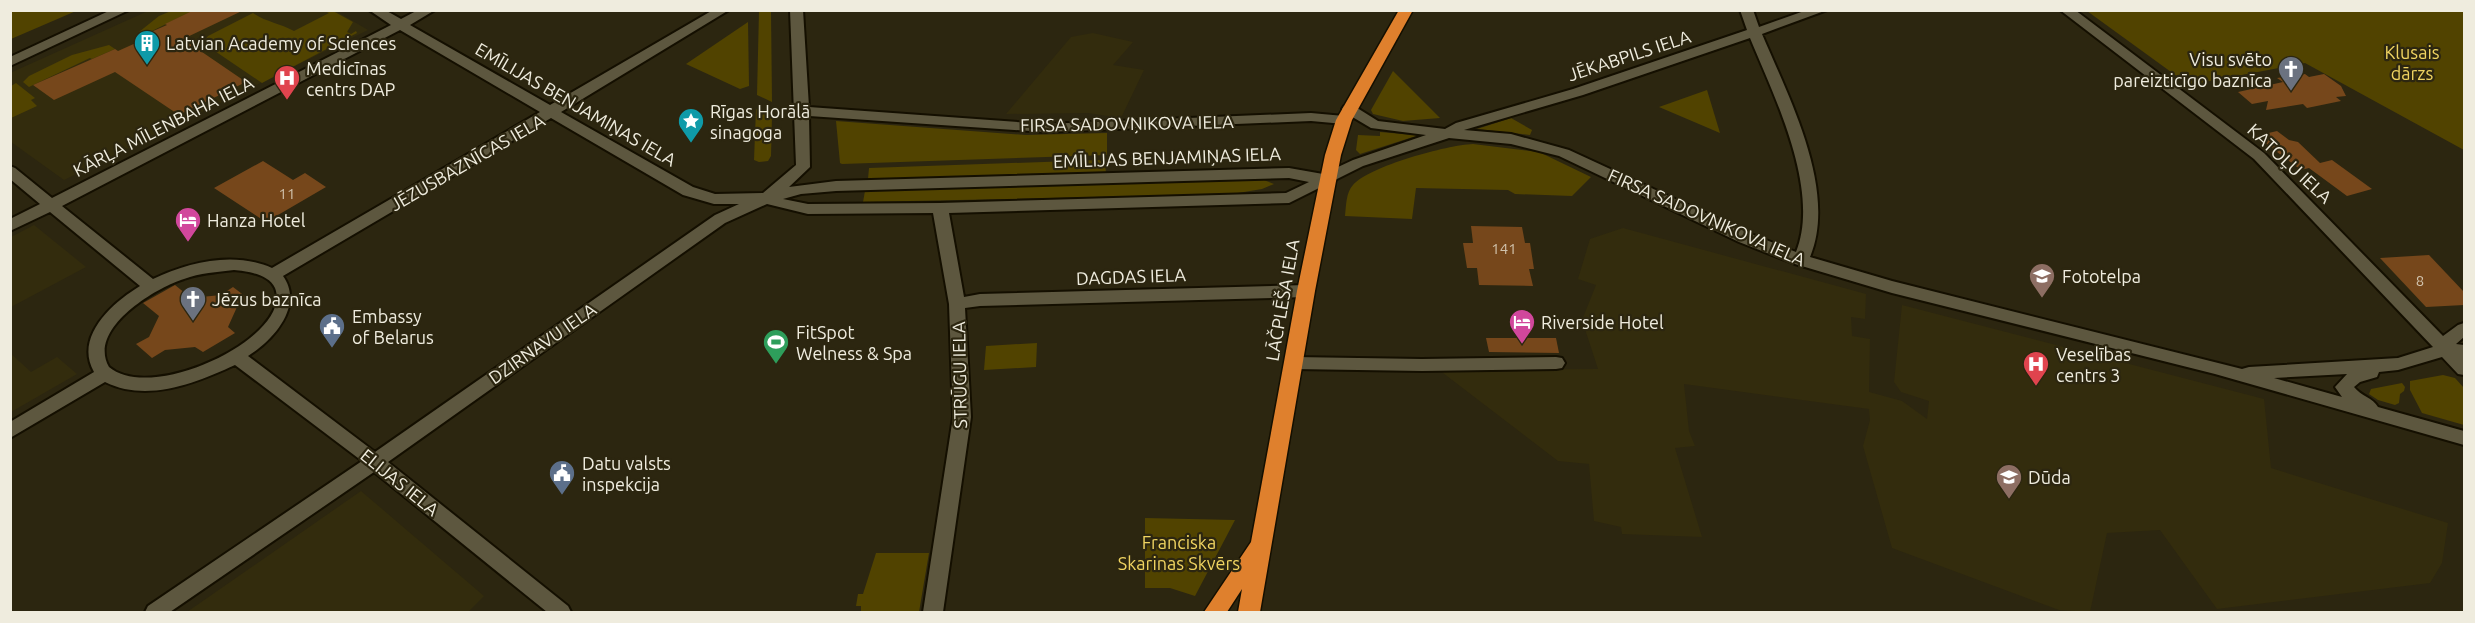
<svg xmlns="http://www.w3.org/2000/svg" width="2475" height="623" font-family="Ubuntu,sans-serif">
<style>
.built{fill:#332c0d}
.green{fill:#514300}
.building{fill:#76471b}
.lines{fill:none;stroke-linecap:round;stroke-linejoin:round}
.minor-casing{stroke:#140f00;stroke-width:4}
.highway-casing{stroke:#140f00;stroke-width:3}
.minor{fill:#5d573f;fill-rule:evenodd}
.highway{fill:#df802d;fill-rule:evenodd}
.labels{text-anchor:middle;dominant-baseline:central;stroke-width:4.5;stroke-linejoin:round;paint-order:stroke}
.number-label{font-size:15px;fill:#d1c3ad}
.poi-label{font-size:18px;fill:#efecde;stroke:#2c2610;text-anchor:start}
.park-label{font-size:18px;fill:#f0d461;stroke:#2c2610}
.street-label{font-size:18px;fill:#efecde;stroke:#2c2610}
</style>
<rect width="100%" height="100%" fill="#2c2610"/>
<!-- built -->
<g class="built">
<path d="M148,11H336L368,30L64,180L11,142L10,73Z"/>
<path d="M1093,33L1133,42L1113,65L1144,70L1121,118L1088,113L1006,114L1071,37Z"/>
<path d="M34,225L86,267L11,307V237Z"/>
<path d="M1623,228L1866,294L1865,319L1851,317L1852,336L1870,339L1869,392L1902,401L1927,419L1929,401L1901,392L1894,382L1902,305L2264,399L2271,468L2448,523L2442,563L2430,583L2217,609L2160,530L2107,533L2090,612L2059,610L1892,548L1863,446L1870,420L1869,409L1684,384L1689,431L1695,446L1675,448L1702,537L1622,534L1621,527L1594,521L1589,464L1558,461L1443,373L1442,370L1598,369L1582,320L1596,285L1578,279L1590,239Z"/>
<path d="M10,353L31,372L57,357L77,374L11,412Z"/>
<path d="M361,491L484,596L468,612H187Z"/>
</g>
<!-- green -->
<g class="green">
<path d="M11,10H76V11L11,39Z"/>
<path d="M171,11H192L144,35L139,32L159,16Z"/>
<path d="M325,11H333L353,22L347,32L351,34L356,31L357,33L262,83L203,43L208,36L253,13C266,22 280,23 294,31L329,13Z"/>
<path d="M759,11L771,12L772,102L757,95Z"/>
<path d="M2087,11H2464V150L2305,63L2189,85Z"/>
<path d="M748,22L749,86L740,89L686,64Z"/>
<path d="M109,45L115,49L92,59L90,58L29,87L23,82L29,76L72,55Z"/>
<path d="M1393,71L1440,118L1403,121L1373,114L1371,110Z"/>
<path d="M16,83L35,98L31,100L37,106L11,118V86Z"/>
<path d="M1707,90L1720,133L1659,107Z"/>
<path d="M756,109L772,116L771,156L768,161L759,162L754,160Z"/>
<path d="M1511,118L1532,130L1530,135L1477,129Z"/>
<path d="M836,121L1026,135L1107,133V155L842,164L840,163Z"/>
<path d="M1380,132L1415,135L1416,136L1360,154L1356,150L1358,135L1380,136Z"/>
<path d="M1473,144L1539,152L1591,177L1572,196L1515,194L1508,190L1416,188L1412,219L1345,216C1346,206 1346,192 1353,185C1370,166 1447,145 1473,144Z"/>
<path d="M1099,160L1105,163L1106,173L868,179L869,168Z"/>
<path d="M1264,180L1274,184L1262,189L1232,194L863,202L865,191Z"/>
<path d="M1037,343L1036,367L984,370L986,346Z"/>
<path d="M2443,375L2455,378L2464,388V425L2422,413L2410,390V381Z"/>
<path d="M2402,383L2405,387L2404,391L2400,394L2399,403L2395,405L2378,400L2369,394L2371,389Z"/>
<path d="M1145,518L1235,520L1195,596L1170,588H1145Z"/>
<path d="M876,553H929L919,612H861V606H856L858,594H863Z"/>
</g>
<!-- building -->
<g class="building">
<path d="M194,10H244L183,39L246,82L179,115L115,72L54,100L33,85L115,49L118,51L147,38L144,35L167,25L165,24Z"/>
<path d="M2305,74L2309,77L2324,74L2341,86L2346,96L2336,97L2341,101L2307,108L2303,104L2266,110L2268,101L2252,104L2238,92L2283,82L2277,78Z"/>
<path d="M2277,131L2289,140L2298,142L2320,163L2332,160L2372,189L2347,196L2309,168L2301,170L2256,136Z"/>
<path d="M263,161L293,180L305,173L326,187L266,222L214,188Z"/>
<path d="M1471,226L1522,227L1525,243H1530L1534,269H1529L1533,286L1479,285L1477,268H1467L1463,243H1473Z"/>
<path d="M2429,255L2464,292V305L2426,307L2380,258Z"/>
<path d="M175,285L191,298L221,295L233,287L250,300L237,307L228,327L235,333L203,352L195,347L165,350L152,358L136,344L149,337L159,316L143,303Z"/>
<path d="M1486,338H1556L1559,353L1489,352Z"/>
</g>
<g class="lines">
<!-- minor casing -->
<g class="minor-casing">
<g id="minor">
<path d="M111,10H129L10,66V57Z"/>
<path d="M369,10H385L401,19L418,10H435L410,25L550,105L713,10H729L561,112L693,187L715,194L763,193L796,165L790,10H803L809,107L1045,124L1311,113L1344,116L1351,120L1344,124L1311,121L1045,132L809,116L810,167L789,187L836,181L1289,168L1323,174L1353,160L1426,135L1371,128L1344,112L1342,109L1344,106H1354L1378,121L1445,129L1456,123L1573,89L1747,30L1740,10H1753L1759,27L1807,10H1827L1762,34C1788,96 1838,190 1810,257L1892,281L2242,369L2249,367L2398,358L2433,347L2254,159L2060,10H2075L2264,153L2443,336L2458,325L2464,323V337L2456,344L2464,345V375L2458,374L2442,357L2398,370L2379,372L2377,377L2360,382L2354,387C2361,396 2373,398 2378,407L2464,431V445L2215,374L1892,293L1795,264L1739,242L1559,156L1511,144L1449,138L1363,166L1289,203L949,213L964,297L980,294L1306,285L1312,287L1314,291L1312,295L1306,297L980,306L965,308L971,417L943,612H923L953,417L949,304L933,213L808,214L767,204L725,223L388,462L568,606L571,612H547L374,472L170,612H145L148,606L362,461L235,365C196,383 147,403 105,382L10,438V422L94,372C74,337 112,303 140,286L50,212L10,231V219L40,204L10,179V166L15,168L52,198L391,25ZM400,30L540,112L272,268C234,251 189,262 153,279L62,206ZM1750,38C1774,96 1821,190 1796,252L1751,234L1569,150L1511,134L1464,130L1583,95ZM551,118L683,195L714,204H739L715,215L375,452L248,356C274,340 304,305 283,276ZM1289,178L1309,182L1286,193L940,203L808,204L783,199L801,194L836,191ZM234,270C246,271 269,274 275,288C294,336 152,404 109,367C87,329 155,288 184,279C200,273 217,272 234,270ZM2347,374L2335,387L2342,397L2274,378Z"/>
<path d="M1294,357L1422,359L1556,357L1562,358L1565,363L1562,368L1556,369L1422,371L1294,369L1288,368L1285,363L1288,358Z"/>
</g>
</g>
<!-- highway casing -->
<g class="highway-casing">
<path id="highway" d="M1399,10H1413L1352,120L1341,155L1315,291L1260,612H1238L1242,589L1227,612H1204L1251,542L1297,291L1325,155L1336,120Z"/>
</g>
<!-- minor -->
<use href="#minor" class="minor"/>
<!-- highway -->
<use href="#highway" class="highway"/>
</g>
<!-- icons -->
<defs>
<g id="building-pin" transform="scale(1.35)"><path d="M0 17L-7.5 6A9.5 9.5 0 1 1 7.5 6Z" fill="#0f9aa8" stroke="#2c2610"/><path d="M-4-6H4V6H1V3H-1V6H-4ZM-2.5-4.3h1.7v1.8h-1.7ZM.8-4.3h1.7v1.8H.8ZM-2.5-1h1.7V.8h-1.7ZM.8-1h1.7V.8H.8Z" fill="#fff"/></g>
<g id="church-pin" transform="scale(1.35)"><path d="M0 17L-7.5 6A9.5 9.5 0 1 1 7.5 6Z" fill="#6b7280" stroke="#2c2610"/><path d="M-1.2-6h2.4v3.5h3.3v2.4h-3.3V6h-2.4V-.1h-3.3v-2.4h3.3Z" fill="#fff"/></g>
<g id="hospital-pin" transform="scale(1.35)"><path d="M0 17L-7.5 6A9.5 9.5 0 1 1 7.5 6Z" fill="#e0444e" stroke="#2c2610"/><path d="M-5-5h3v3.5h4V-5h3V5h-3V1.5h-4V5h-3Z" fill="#fff"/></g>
<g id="sight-pin" transform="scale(1.35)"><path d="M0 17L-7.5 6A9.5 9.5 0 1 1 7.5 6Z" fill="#0f9aa8" stroke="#2c2610"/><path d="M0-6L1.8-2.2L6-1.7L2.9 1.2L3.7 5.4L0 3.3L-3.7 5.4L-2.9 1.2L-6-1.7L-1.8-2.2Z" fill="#fff"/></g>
<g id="hotel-pin" transform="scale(1.35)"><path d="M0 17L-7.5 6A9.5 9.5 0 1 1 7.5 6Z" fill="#d1479c" stroke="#2c2610"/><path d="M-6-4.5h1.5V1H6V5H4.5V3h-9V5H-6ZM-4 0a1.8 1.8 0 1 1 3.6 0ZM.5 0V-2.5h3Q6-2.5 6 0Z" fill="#fff"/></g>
<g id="school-pin" transform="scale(1.35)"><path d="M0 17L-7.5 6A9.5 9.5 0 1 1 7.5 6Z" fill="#8d6e63" stroke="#2c2610"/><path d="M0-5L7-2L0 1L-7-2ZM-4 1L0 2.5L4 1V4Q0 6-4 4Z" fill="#fff"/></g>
<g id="civic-pin" transform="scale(1.35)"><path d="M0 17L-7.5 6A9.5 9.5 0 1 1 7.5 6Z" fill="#5c6f8a" stroke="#2c2610"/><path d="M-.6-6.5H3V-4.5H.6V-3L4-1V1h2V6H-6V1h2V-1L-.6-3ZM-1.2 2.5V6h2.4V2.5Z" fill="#fff"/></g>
<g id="stadium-pin" transform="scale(1.35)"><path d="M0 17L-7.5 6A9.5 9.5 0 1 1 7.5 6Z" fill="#2e9e5b" stroke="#2c2610"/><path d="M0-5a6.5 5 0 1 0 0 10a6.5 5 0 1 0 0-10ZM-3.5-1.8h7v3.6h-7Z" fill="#fff"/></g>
</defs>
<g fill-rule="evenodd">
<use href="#building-pin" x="147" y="43"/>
<use href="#church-pin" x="2291" y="69"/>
<use href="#hospital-pin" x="287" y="78"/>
<use href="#sight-pin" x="691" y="121"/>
<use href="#hotel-pin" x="188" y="220"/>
<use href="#school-pin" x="2042" y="276"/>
<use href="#church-pin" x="193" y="299"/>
<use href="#hotel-pin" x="1522" y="322"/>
<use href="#civic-pin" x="332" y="326"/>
<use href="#stadium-pin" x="776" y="342"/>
<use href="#hospital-pin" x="2036" y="364"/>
<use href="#civic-pin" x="562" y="473"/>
<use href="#school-pin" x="2009" y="477"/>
</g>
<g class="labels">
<!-- number labels -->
<g class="number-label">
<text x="287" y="193">11</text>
<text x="1504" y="248">141</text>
<text x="2420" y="280">8</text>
</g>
<!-- poi labels -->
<g class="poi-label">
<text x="166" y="43">Latvian Academy of Sciences</text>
<text x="2272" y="59" text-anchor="end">Visu svēto<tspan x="2272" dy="21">pareizticīgo baznīca</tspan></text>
<text x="306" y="68">Medicīnas<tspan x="306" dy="21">centrs DAP</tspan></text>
<text x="710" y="111">Rīgas Horālā<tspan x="710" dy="21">sinagoga</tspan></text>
<text x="207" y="220">Hanza Hotel</text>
<text x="2062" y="276">Fototelpa</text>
<text x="212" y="299">Jēzus baznīca</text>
<text x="352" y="316">Embassy<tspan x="352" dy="21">of Belarus</tspan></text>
<text x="1541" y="322">Riverside Hotel</text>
<text x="796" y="332">FitSpot<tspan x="796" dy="21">Welness &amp; Spa</tspan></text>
<text x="2056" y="354">Veselības<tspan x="2056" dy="21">centrs 3</tspan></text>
<text x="582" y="463">Datu valsts<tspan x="582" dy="21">inspekcija</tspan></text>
<text x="2028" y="477">Dūda</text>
</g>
<!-- park labels -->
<g class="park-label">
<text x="2412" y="52">Klusais<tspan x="2412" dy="21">dārzs</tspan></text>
<text x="1179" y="542">Franciska<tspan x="1179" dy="21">Skarinas Skvērs</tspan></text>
</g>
<!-- street labels -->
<g class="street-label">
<text transform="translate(1629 55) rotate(-18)">JĒKABPILS IELA</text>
<text transform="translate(576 104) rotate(30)">EMĪLIJAS BENJAMIŅAS IELA</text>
<text transform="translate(1127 123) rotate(-1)">FIRSA SADOVŅIKOVA IELA</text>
<text transform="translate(163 126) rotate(-27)">KĀRĻA MĪLENBAHA IELA</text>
<text transform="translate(1167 157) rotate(-2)">EMĪLIJAS BENJAMIŅAS IELA</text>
<text transform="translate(467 162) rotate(-30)">JĒZUSBAZNĪCAS IELA</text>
<text transform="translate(2290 163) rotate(43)">KATOĻU IELA</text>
<text transform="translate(1707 217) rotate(24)">FIRSA SADOVŅIKOVA IELA</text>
<text transform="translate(1131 276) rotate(-2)">DAGDAS IELA</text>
<text transform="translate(1282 300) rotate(-80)">LĀČPLĒŠA IELA</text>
<text transform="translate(542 343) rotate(-35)">DZIRNAVU IELA</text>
<text transform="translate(959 375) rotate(-91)">STRŪGU IELA</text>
<text transform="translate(400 482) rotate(39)">ELIJAS IELA</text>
</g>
</g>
<!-- border -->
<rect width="2475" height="623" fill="none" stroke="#efecde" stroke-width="24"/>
</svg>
